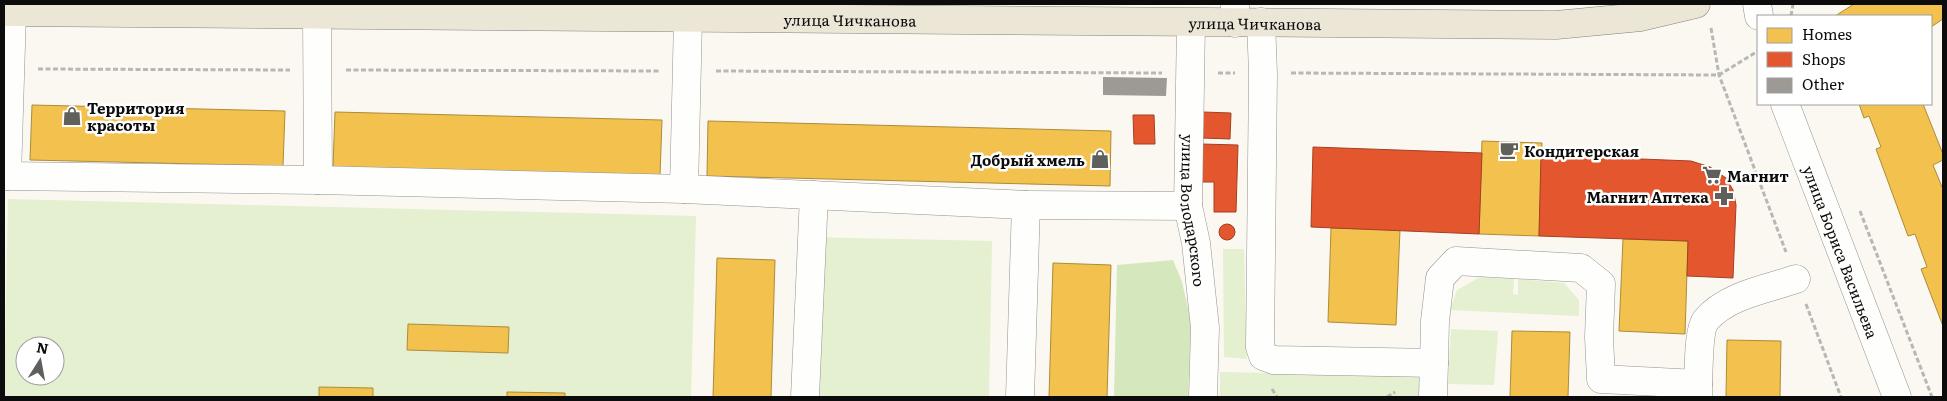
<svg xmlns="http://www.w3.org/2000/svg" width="1947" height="401" font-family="Literata,serif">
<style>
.green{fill:#e4f0d0;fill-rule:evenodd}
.forest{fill:#d5e8bd}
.homes{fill:#f2c14e;stroke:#ad8b3a}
.shops{fill:#e4572e;stroke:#a34024}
.building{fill:#9d9a96}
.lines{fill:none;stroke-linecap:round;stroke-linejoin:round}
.minor-casing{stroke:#93928f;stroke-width:29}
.major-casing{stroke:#80807c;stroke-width:29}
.path{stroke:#b7b7b5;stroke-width:3;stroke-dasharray:5 2.5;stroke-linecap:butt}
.minor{stroke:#fefefd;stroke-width:28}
.major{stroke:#ece6d7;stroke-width:28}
.labels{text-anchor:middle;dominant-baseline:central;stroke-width:5;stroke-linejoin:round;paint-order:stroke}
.street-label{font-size:15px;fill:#0c0c0c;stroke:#fff}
.poi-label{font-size:15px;font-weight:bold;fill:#0c0c0c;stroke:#fff;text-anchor:start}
</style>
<rect width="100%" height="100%" fill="#faf8f0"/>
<!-- green -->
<g class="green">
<path d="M8,199L696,216L691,397H4ZM25,346H55V376H25Z"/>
<path d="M805,237L992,241L989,397H803Z"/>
<path d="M1223,249H1244L1247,359L1224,357Z"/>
<path d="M1480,277L1514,279L1513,294L1518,295V279L1564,283L1579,300V316L1450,310L1457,290Z"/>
<path d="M1451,329L1498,331L1494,385L1448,384Z"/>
<path d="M1220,372L1423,376L1422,397H1220Z"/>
</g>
<!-- forest -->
<path class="forest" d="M1173,260L1182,282L1191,321L1188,397H1114L1117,265Z"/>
<!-- homes -->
<g class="homes">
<path d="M1854,4H1943V19L1931,27V16H1835Z"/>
<path d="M1859,104H1923L1943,154V160L1933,165L1942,187H1943V326L1921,269L1927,267L1915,234L1908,236L1876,149L1881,147L1869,116L1864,118Z"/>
<path d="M32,105L285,111L283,166L30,160Z"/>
<path d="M335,112L662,120L660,175L333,167Z"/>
<path d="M708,121L1111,131L1110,186L707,176Z"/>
<path d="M1482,141L1542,143L1539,236L1479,234Z"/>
<path d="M1331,228L1400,230L1396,325L1328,322Z"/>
<path d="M1623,239L1688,241L1685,334L1619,331Z"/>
<path d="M717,258L775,260L771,397H713Z"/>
<path d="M1053,263L1111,265L1107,397H1049Z"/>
<path d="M408,324L509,327L508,353L407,350Z"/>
<path d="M1512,331L1570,332L1568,397H1510Z"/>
<path d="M1727,340L1781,341L1780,397H1726Z"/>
<path d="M319,387L373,388V397H319Z"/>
<path d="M507,392L565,393V397H507Z"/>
</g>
<!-- shops -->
<g class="shops">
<path d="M1203,112L1231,113L1230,139L1202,138Z"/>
<path d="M1133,115H1154L1155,144H1134Z"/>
<path d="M1201,144L1238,145L1236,212H1214V182H1202Z"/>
<path d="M1313,147L1482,153L1479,234L1311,227Z"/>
<path d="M1541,155L1691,161L1710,167L1726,178L1733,190L1736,205L1733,278L1687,276L1688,241L1539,236Z"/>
<circle cx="1227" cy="232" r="8"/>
</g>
<!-- building -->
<path class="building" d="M1103,77L1167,78L1166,96L1103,95Z"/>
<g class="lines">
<!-- minor casing -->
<g class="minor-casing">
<g id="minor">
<path d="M1757,4L1759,16"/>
<path d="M1261,22L1263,73L1260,347L1263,356L1274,360L1434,363L1435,321L1440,278L1456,261L1581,268L1601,284L1599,337L1601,379L1698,384V397"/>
<path id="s1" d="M1191,23L1188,206L1196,243L1205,328L1203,397"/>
<path d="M1235,23V4"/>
<path id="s2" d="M1785,104L1897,397"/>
<path d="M4,176H7L12,12"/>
<path d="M7,176L318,180L317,16"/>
<path d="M318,180L684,189L688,19"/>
<path d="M684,189L1026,205L1020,397"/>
<path d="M1026,205L1188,206"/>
<path d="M1698,384C1699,369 1698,330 1706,320C1727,295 1767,289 1796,279"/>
<path d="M805,397L814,195"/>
<path d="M1433,397L1434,363"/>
</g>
</g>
<!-- major casing -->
<g class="major-casing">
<g id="major">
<path id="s3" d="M4,12L1556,25L1641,17L1696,4"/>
</g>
</g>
<!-- path -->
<g class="path">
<path d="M1791,16L1793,4"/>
<path d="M1711,28L1719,75L1786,252"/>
<path d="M38,69L290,70"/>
<path d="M346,70L660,71"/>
<path d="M716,71L1162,73"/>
<path d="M1218,73H1235"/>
<path d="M1291,73L1719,75L1758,51"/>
<path d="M1860,211L1932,397"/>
<path d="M1806,304L1841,397"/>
<path d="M1272,389L1277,397"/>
<path d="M1387,397L1395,392"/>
</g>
<!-- minor -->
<use href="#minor" class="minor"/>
<!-- major -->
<use href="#major" class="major"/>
</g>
<!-- icons -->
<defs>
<g id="shop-bare" transform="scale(1.5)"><path d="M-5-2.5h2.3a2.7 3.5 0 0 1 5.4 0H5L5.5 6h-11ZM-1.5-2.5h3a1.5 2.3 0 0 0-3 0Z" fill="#5f5f5c" stroke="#fff" stroke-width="2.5" paint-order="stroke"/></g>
<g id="cafe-bare" transform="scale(1.5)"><path d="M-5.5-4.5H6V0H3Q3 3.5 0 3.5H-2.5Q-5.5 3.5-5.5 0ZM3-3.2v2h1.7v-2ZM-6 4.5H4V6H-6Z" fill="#5f5f5c" stroke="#fff" stroke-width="2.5" paint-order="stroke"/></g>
<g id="supermarket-bare" transform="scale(1.5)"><path d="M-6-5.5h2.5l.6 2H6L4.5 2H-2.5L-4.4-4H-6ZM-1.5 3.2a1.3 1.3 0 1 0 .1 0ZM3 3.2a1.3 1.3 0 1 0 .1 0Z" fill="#5f5f5c" stroke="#fff" stroke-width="2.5" paint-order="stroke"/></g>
<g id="pharmacy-bare" transform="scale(1.5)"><path d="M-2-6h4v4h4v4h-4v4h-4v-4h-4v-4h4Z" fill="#5f5f5c" stroke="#fff" stroke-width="2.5" paint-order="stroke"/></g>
</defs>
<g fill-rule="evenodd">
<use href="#shop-bare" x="72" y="116"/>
<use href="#cafe-bare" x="1509" y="150"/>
<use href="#shop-bare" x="1100" y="159"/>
<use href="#supermarket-bare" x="1712" y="175"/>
<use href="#pharmacy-bare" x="1724" y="196"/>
</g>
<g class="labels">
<!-- street labels -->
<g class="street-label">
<text stroke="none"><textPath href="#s3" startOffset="846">улица Чичканова</textPath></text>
<text stroke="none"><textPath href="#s3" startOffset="1251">улица Чичканова</textPath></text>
<text stroke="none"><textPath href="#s1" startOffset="188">улица Володарского</textPath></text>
<text stroke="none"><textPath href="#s2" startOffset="158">улица Бориса Васильева</textPath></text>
</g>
<!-- poi labels -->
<g class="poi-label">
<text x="87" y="107">Территория<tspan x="87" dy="17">красоты</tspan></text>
<text x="1524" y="150">Кондитерская</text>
<text x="1085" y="159" text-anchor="end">Добрый хмель</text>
<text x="1727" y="175">Магнит</text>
<text x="1709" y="196" text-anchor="end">Магнит Аптека</text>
</g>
</g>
<!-- border -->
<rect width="1947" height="401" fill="none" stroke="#0c0c0c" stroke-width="10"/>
<!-- legend -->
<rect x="1757" y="15" width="175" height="90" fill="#ffffff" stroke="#9e9e9e"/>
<rect x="1767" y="28" width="25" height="15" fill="#f2c14e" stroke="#9e9e9e"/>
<text x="1802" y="40" font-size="15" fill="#0c0c0c">Homes</text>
<rect x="1767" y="52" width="25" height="15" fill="#e4572e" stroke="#9e9e9e"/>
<text x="1802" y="65" font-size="15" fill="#0c0c0c">Shops</text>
<rect x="1767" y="78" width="25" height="15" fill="#9d9a96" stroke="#9e9e9e"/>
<text x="1802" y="90" font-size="15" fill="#0c0c0c">Other</text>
<!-- north arrow -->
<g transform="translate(40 361) rotate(11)"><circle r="24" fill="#ffffff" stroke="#9e9e9e"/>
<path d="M0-4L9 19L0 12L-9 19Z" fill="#5f5f5c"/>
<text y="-8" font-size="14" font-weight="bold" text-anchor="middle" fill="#0c0c0c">N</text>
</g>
</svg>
